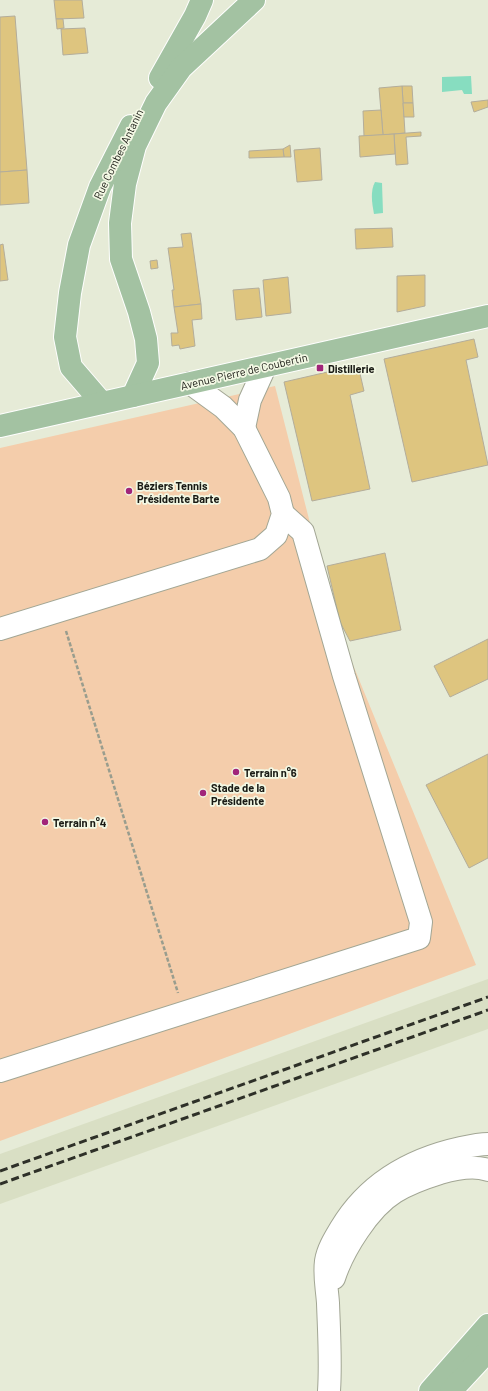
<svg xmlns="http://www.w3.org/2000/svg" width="488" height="1391" font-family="Barlow,sans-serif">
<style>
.built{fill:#d9dfc4}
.green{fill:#f4cdab}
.water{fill:#87ddc0}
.building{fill:#dec57f;stroke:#b3ad9b}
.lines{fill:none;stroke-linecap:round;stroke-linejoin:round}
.minor-casing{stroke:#a2a694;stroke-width:24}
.major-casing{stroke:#fff;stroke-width:24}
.path{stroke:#999d8e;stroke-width:2.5;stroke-dasharray:4 2;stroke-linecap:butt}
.minor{stroke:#fff;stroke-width:22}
.major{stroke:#a3c2a2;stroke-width:22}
.rail{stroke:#2e3028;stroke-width:3;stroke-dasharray:8 4;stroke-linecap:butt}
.poi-dot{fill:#a1257a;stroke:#f3f8e4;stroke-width:1.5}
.labels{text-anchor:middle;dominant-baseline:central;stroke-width:3.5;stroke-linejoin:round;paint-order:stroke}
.street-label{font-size:11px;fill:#191a14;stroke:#f3f8e4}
.poi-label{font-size:11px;font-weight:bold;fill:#191a14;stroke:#f3f8e4;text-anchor:start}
</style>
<rect width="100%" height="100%" fill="#e6ebd7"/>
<!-- built -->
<path class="built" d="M488,979V1029L0,1204V1154Z"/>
<!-- green -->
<path class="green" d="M275,386L335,621L476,965L0,1141V448Z"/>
<!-- water -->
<g class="water">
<path d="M471,76L472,94H464L462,90L442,92V77Z"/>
<path d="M375,182L382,183L383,213L374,214C372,203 370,191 375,182Z"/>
</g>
<!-- building -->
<g class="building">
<path d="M54,0H82L84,18L56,19Z"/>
<path d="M15,16L27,170L0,172V17Z"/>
<path d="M56,19H63L64,28L57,29Z"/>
<path d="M85,28L88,53L63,55L61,29Z"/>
<path d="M402,86H412L413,103H403Z"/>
<path d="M402,86L405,133L383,135L379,88Z"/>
<path d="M488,100V107L474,112L471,102Z"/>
<path d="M403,103H413L414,117H404Z"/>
<path d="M381,110L383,135L364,136L363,111Z"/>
<path d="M421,132V136L406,137L408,164L396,165L394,134Z"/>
<path d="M394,134L395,154L360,157L359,136Z"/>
<path d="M290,145L291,157H284L283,149Z"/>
<path d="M320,148L322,180L297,182L294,150Z"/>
<path d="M283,149L284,157L249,158V151Z"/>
<path d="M27,170L29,203L0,205V172Z"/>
<path d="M392,228L393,247L356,249L355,229Z"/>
<path d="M191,233L201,304L174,307L172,290H174L168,248L183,247L181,234Z"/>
<path d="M3,244L8,280L0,281V245Z"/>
<path d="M157,260L158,268L151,269L150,261Z"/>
<path d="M425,275V306L397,312V276Z"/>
<path d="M288,277L291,313L266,316L263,280Z"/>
<path d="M259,288L262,317L236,320L233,290Z"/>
<path d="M201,304L202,319L192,320L195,346L180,349L179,345L172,346L171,333H178L174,307Z"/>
<path d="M474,339L478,357L466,360L488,465L412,482L384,359Z"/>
<path d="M358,365L364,391L350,395L370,489L312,501L284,382Z"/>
<path d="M385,553L401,630L350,641L340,622L327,566Z"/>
<path d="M488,639V679L450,697L434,666Z"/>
<path d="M488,754V858L469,868L426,785Z"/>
</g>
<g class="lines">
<!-- minor casing -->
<g class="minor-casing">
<g id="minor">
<path d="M244,428L250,400L265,367"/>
<path d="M0,629L260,549L276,535L283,514L279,498L244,428L223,407L190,383"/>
<path d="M0,1071L419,938L421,922L344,676L303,532L283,514"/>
<path d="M334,1278C343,1250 369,1208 395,1192C409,1183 424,1178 440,1173C454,1169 474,1165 488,1170"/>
<path d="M329,1391C331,1362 329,1332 328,1303C327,1288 324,1276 326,1261C328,1249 335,1238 341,1228C368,1183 411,1159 461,1148C470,1146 479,1144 488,1144"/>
</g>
</g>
<!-- major casing -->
<g class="major-casing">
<g id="major">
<path d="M160,78L195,16L202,0"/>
<path d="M133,396L148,363L146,339L139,312L121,259L120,223L125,184L135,146L156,103L181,68L254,0"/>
<path d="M102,403L71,367L65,337L70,293L79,245L100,187L131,126"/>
<path d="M0,426L488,316"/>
<path d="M430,1391L488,1325"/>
<path d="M451,1391L488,1351"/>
</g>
</g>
<!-- path -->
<path class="path" d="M66,631L178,993"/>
<!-- minor -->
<use href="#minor" class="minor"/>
<!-- major -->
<use href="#major" class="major"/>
<!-- rail -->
<g class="rail">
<path d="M0,1171L488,997"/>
<path d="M0,1184L488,1010"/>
</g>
</g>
<!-- markers -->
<g class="poi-dot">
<rect x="316" y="364" width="8" height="8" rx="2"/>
<circle cx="129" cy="491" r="4"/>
<circle cx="236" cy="772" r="4"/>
<circle cx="203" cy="793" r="4"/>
<circle cx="45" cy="822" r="4"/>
</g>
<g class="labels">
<!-- street labels -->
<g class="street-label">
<text transform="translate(118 154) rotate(-64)">Rue Combes Antanin</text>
<text transform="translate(244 371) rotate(-13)">Avenue Pierre de Coubertin</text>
</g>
<!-- poi labels -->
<g class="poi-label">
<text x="328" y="368">Distillerie</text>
<text x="137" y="485">Béziers Tennis<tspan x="137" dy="13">Présidente Barte</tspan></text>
<text x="244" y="772">Terrain n°6</text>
<text x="211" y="787">Stade de la<tspan x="211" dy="13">Présidente</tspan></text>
<text x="53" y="822">Terrain n°4</text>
</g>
</g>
</svg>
